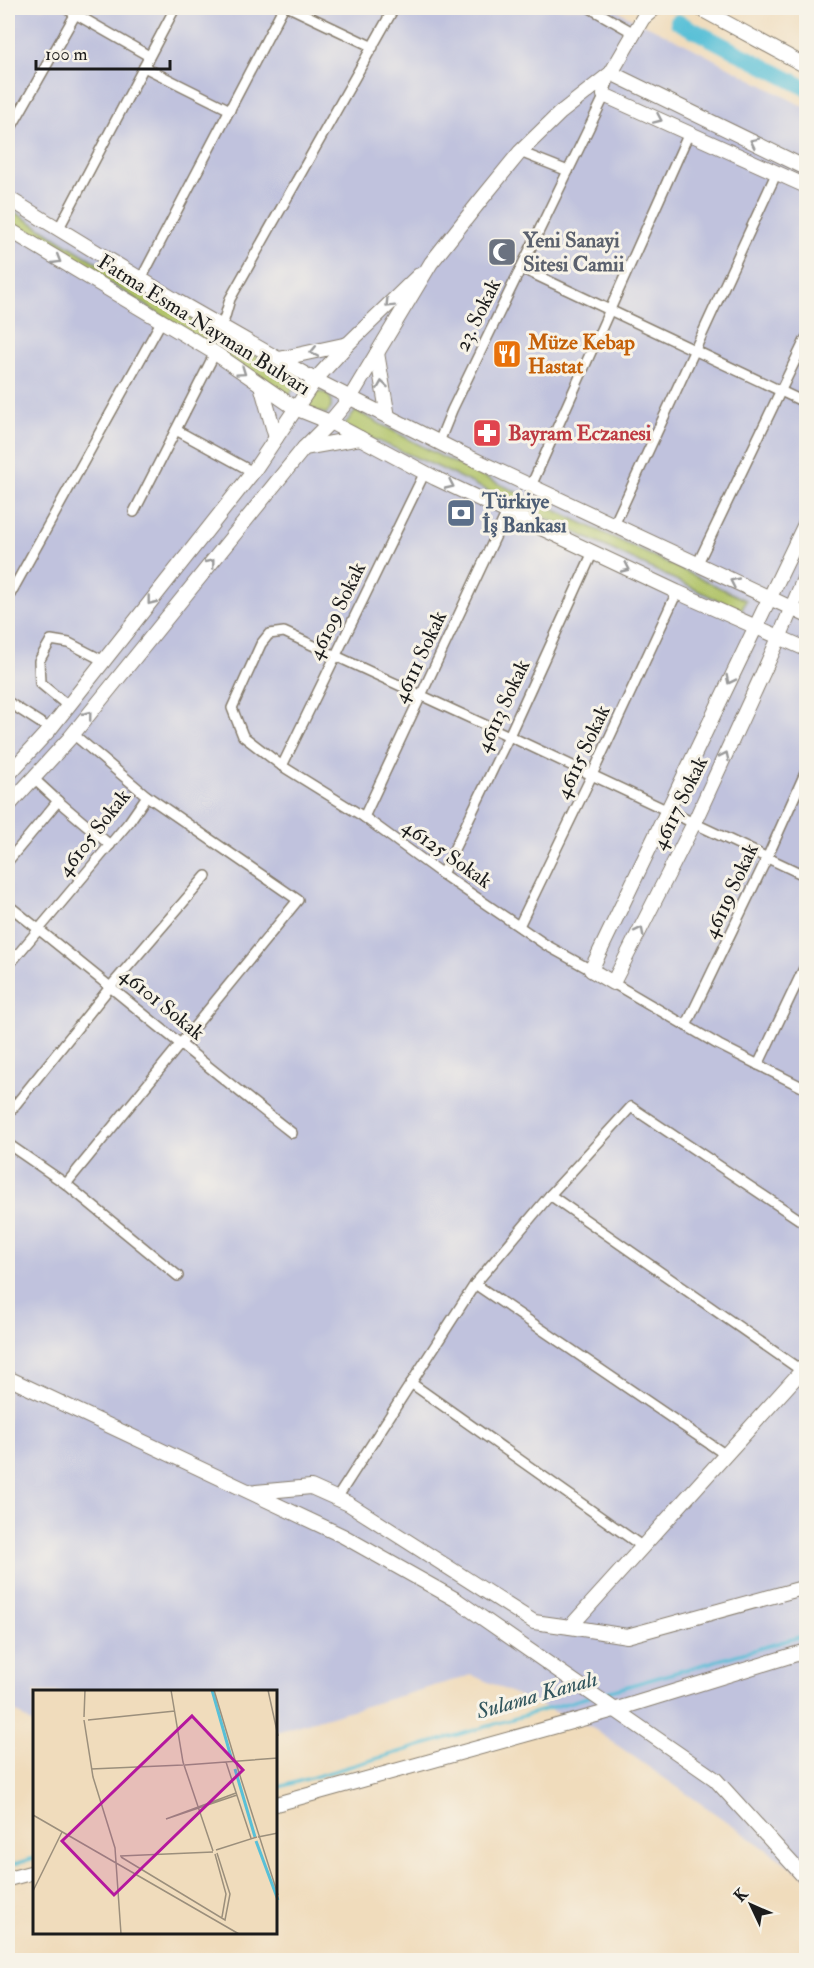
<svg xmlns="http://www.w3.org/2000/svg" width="814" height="1968" font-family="'IM FELL Double Pica',serif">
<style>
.industrial{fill:#c0c2dd}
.green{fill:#b0c367;stroke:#667042;stroke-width:1.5}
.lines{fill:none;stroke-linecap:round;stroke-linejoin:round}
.stream{stroke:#59c0d7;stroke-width:3}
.river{stroke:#59c0d7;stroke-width:16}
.street-casing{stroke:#867c6c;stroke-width:12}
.secondary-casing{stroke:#867c6c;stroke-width:16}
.street{stroke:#fff;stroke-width:9}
.secondary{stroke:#fff;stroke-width:14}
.oneway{stroke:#999}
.labels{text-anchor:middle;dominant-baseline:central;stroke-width:6;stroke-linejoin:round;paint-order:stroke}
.worship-label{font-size:21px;font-weight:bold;fill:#5b616d;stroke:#f7f3e8;text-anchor:start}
.street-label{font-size:21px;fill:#1c1c1c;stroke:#f7f3e8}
.food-label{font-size:21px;font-weight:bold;fill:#c56008;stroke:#f7f3e8;text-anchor:start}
.health-label{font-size:21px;font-weight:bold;fill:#be3a42;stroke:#f7f3e8;text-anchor:start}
.service-label{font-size:21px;font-weight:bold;fill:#4e5e75;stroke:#f7f3e8;text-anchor:start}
.water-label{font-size:22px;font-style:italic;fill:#31555d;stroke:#f7f3e8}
.inset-river{fill:none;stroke:#59c0d7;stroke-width:3}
.inset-road{fill:none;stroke:#9b8f7c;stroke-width:1.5}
.view{fill:#b5179e;fill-opacity:0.15;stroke:#b5179e;stroke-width:3}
.inset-edge{fill:none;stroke:#1c1c1c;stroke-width:3}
</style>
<rect width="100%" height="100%" fill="#f7f3e8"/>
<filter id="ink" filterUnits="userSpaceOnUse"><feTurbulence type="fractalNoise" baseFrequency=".0167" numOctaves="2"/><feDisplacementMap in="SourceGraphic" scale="12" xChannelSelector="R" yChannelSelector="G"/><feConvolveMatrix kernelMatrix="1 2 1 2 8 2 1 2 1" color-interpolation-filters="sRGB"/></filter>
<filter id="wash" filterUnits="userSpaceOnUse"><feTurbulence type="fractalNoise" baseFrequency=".008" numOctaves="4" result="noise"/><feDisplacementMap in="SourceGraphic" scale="24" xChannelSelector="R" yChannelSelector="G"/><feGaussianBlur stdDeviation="1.35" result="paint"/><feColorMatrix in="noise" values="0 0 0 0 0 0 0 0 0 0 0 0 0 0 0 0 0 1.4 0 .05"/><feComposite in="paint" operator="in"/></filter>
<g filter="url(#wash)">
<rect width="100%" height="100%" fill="#f0dcbc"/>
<!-- industrial -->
<path class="industrial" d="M8,8H611L691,47L806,108V1877L594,1729L472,1675L276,1732V1692H34V1725L8,1706Z"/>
<!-- green -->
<g class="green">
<path d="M8,208L144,292L298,380L288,398L139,301L8,221Z"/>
<path d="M319,392L326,393L331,399V408L326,414L309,408C307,401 311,394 319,392Z"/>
<path d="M356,411L442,457L746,600L741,611L436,466L343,426Z"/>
</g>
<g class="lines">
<!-- stream -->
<g class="stream">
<path d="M600,1694L806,1635"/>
<path d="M276,1788L588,1697"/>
<path d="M8,1866L34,1858"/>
</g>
<!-- river -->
<path class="river" d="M678,22L806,88"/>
</g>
</g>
<g filter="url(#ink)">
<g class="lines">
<!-- street casing -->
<g class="street-casing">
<g id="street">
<path d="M65,8L149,56"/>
<path d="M291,8L373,47"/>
<path d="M590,8L634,33"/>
<path d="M144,67L230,110"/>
<path d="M8,133L79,8"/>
<path d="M520,152L568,171"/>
<path d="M59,228L175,8"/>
<path d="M521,268L806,403"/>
<path d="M141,279L283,8"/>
<path d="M222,327L230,299L394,8"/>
<path d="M176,430L253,472"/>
<path d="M439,442L452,410L602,101L610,75"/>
<path d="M531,486L689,133"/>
<path d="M134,512L215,353"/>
<path d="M614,525L777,172"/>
<path d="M697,565L806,338"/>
<path d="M8,598L161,322"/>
<path d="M8,702L50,729"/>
<path d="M68,706L40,683L39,661L51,640L69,643L104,661"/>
<path d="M282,766L425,472"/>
<path d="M58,801L110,845"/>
<path d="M364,817L507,512"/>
<path d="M8,861L58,801L33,778"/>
<path d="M442,874L509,736L593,552"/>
<path d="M8,905C103,980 196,1058 292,1133"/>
<path d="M519,926L592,775L677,592"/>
<path d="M8,966L129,822L147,796L73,734"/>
<path d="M591,970L546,945L442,874L364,817L282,766L243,736L232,708L261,644L269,634L284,632L509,736L806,876"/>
<path d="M613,983L719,1045L806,1089"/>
<path d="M686,1026L767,858L806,771"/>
<path d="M758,1065L806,964"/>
<path d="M8,1114L111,986L206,876"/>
<path d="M8,1144L66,1184L178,1276"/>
<path d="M66,1184L298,900L147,796"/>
<path d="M550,1195L631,1107L806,1224"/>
<path d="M411,1383L643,1547"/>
<path d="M726,1455L475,1284L550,1195L802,1371"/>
<path d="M337,1498L475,1284"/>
</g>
</g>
<!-- secondary casing -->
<g class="secondary-casing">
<g id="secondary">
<path d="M699,8L806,66"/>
<path d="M611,73L806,168"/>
<path d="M604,95L806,186"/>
<path d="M8,198L175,300L315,380L454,450L806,615"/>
<path d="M8,229L215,353L295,408L330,422L435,478L677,592L806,649"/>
<path d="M377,353L388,417"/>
<path d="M279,359L348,344"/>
<path d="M261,385L276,438"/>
<path d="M304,448L360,438"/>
<path d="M806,522L591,970L613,983L694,823L779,638L806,574"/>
<path d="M8,775L50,729L253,472L315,380L348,344L419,275"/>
<path d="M8,806L69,739L304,448L330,422L350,398L431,263L480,201L520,152L560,113L611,73L643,18L655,8"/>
<path d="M8,1378L343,1536L455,1599L715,1779L806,1879"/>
<path d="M256,1492L311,1487L349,1504L534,1622L570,1627L806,1366"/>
<path d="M570,1627L627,1636L806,1587"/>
<path d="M276,1804L614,1710L806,1651"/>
<path d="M8,1879L34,1872"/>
</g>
</g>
<!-- street -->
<use href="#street" class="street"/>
<!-- secondary -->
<use href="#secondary" class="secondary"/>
</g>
<!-- one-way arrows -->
<defs><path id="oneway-chevron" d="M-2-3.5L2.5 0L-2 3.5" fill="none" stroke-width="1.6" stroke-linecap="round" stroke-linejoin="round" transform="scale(1.5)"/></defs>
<g class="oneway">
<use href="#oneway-chevron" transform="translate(658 119) rotate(24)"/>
<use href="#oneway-chevron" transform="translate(754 142) rotate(-154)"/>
<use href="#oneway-chevron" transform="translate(57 260) rotate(31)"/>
<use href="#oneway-chevron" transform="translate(389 304) rotate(135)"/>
<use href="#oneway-chevron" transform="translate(314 352) rotate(168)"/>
<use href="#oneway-chevron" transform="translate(242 372) rotate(35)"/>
<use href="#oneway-chevron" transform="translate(382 385) rotate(-99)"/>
<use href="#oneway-chevron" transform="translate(450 485) rotate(25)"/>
<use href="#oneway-chevron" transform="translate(211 563) rotate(-51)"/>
<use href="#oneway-chevron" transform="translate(626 568) rotate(25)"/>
<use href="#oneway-chevron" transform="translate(734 582) rotate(-155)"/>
<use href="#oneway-chevron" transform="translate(151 601) rotate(128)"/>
<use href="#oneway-chevron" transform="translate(730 680) rotate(116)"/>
<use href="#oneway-chevron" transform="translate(88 715) rotate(-51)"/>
<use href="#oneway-chevron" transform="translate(725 756) rotate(-65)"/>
<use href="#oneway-chevron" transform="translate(640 931) rotate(-63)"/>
</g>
</g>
<!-- icons -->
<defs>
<g id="mosque-square" transform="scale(1.5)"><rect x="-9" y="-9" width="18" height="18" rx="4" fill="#6b7280" stroke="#f7f3e8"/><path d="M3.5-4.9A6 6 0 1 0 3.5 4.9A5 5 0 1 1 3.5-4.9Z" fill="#fff"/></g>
<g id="restaurant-square" transform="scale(1.5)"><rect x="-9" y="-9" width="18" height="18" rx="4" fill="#e8710a" stroke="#f7f3e8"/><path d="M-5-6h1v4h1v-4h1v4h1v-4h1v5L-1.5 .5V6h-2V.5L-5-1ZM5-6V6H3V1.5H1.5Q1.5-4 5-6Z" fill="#fff"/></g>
<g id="pharmacy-square" transform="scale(1.5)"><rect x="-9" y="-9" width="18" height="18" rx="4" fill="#e0444e" stroke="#f7f3e8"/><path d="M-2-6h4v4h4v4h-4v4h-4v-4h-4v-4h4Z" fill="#fff"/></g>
<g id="bank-square" transform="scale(1.5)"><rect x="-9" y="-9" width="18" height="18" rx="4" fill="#5c6f8a" stroke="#f7f3e8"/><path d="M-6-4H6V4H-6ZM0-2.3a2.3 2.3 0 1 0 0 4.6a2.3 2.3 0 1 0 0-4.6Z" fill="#fff"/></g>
</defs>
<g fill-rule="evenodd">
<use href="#mosque-square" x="502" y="252"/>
<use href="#restaurant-square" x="507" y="354"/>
<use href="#pharmacy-square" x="487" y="433"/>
<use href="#bank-square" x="461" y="513"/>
</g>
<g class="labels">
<!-- worship labels -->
<g class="worship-label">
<text x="523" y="240">Yeni Sanayi<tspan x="523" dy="24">Sitesi Camii</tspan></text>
</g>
<!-- street labels -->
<g class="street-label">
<text transform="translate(478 315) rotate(-64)">23. Sokak</text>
<text transform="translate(204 325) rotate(32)">Fatma Esma Nayman Bulvarı</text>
<text transform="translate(337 611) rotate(-64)">46109 Sokak</text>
<text transform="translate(420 657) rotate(-65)">46111 Sokak</text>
<text transform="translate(503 706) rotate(-65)">46113 Sokak</text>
<text transform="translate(583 752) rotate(-65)">46115 Sokak</text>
<text transform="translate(680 803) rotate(-64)">46117 Sokak</text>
<text transform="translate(94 833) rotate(-52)">46105 Sokak</text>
<text transform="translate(447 854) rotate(35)">46125 Sokak</text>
<text transform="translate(731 891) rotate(-65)">46119 Sokak</text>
<text transform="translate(162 1004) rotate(39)">46101 Sokak</text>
</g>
<!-- food labels -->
<g class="food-label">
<text x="528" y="342">Müze Kebap<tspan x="528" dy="24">Hastat</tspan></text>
</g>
<!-- health labels -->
<g class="health-label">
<text x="508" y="433">Bayram Eczanesi</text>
</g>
<!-- service labels -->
<g class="service-label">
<text x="482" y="501">Türkiye<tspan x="482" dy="24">İş Bankası</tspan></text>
</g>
<!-- water labels -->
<g class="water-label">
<text transform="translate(537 1695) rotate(-16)">Sulama Kanalı</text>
</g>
</g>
<!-- overview -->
<g transform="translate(33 1690)">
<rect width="244" height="244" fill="#f0dcbc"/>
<path class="inset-river" d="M179,0L198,67M202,79L222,147M223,151L245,210"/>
<path class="inset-road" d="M138,0L150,72L180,161M181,0L202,70M235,0L245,46M51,27L52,0M51,30L60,87L82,158L88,244M55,30L142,21M202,70L245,205M193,72L218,148M152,75L245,68M58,79L150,75M203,103L133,129L204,105M0,125L206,244M225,147L245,143M183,160L224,147M182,164L193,204L189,227M87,166L180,162M88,167L192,230L197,204L184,163M0,201L29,142"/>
<path class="view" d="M159,26L210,80L81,205L29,151Z"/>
<rect width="244" height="244" class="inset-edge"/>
</g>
<!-- margin -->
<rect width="814" height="1968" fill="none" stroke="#f7f3e8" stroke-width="30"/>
<!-- north arrow -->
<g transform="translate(751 1905) rotate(314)" stroke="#f7f3e8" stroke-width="4.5" paint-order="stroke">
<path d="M0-4.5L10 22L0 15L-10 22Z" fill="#1c1c1c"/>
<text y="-9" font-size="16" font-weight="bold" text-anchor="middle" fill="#1c1c1c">K</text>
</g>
<!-- scale -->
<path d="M36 60v9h134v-9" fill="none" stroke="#1c1c1c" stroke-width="3"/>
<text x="45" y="60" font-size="18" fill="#1c1c1c" stroke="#f7f3e8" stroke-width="4.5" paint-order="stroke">100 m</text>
</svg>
